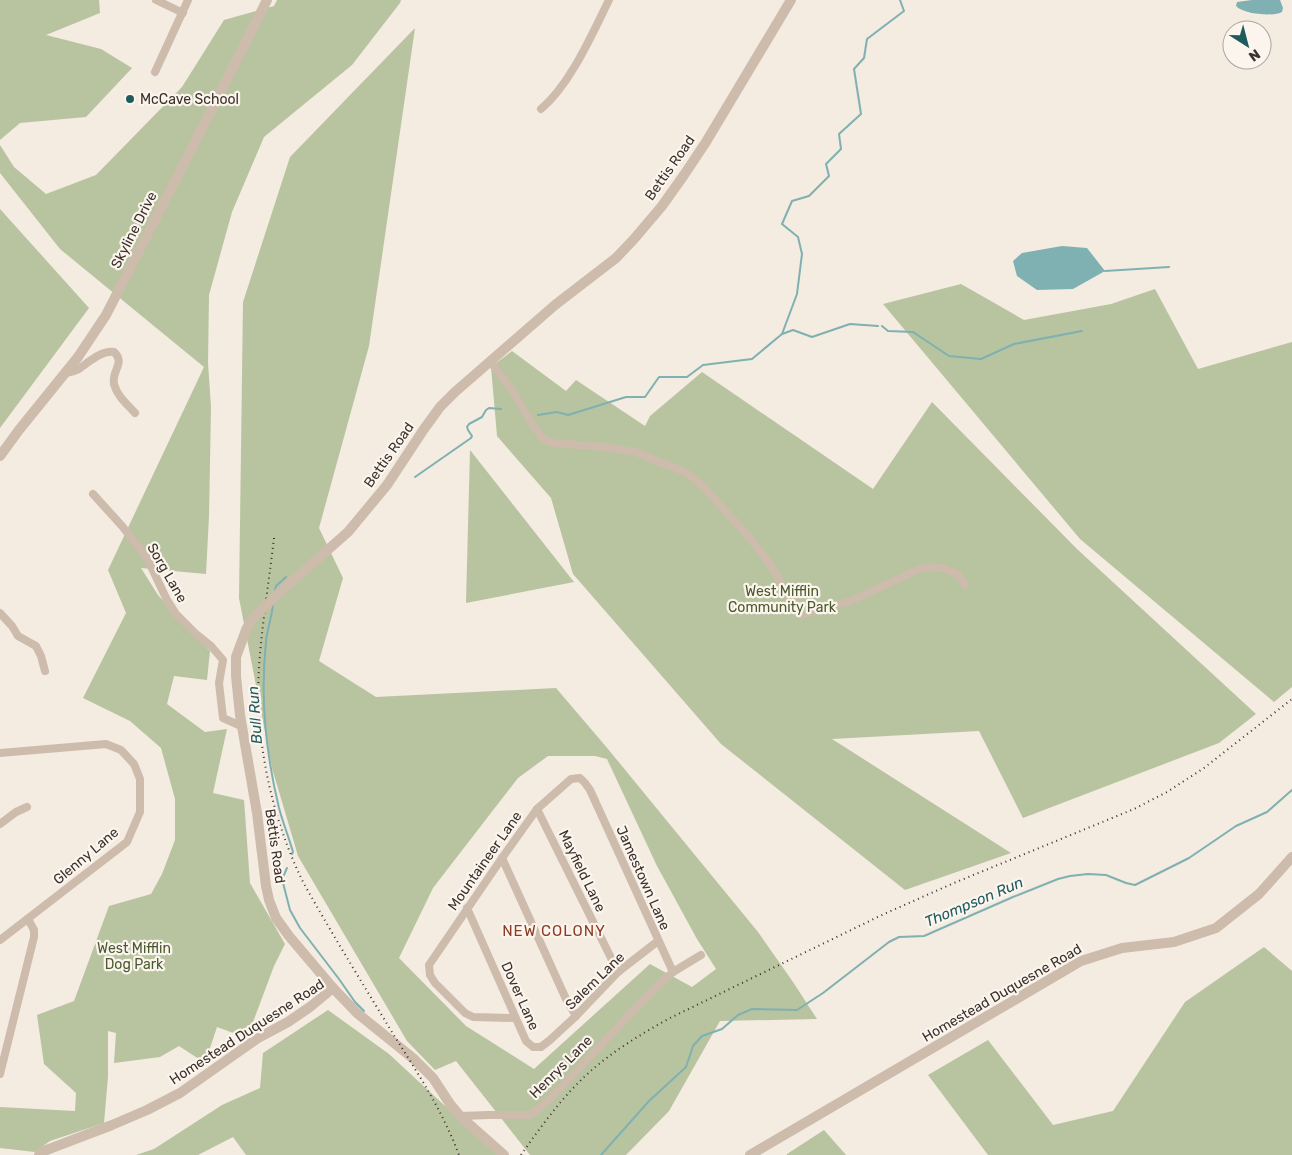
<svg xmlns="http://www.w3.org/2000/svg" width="1292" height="1155" font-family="Rubik,sans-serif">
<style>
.green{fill:#b8c4a0;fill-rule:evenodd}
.water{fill:#7fb0b2}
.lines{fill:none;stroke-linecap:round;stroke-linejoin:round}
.stream{stroke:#7fb0b2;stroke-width:2}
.minor{stroke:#cdbbac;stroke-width:8}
.tertiary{stroke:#cdbbac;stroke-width:10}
.rail{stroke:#3b302b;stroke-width:2;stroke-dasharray:1 4;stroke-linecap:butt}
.tertiary-bridge{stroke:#cdbbac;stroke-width:10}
.poi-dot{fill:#1f5a5e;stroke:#fbf5ee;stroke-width:2}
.labels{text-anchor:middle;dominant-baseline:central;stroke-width:4.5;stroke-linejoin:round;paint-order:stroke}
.poi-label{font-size:14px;fill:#3b302b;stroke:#fbf5ee;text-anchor:start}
.street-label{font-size:14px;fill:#3b302b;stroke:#fbf5ee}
.park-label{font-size:14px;fill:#4a5a2e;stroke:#fbf5ee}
.water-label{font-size:15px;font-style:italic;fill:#1f5a5e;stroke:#fbf5ee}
.neighbourhood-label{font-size:15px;letter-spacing:1px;fill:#8c3b22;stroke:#fbf5ee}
</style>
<rect width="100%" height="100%" fill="#f4ebe1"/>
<!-- green -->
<g class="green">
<path d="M0,0H99L100,13L46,35L101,49L132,68L86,117L20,123L0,140Z"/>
<path d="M277,0H401L400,3L352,65L264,137L232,212L209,295L208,363L211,407L209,516L206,574L141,568L158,595L210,651L207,680L174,676L167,704L205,732L227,729L213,793L244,800L250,883L285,944L274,966L247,1038L217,1027L205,1063L179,1046L160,1057L114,1063L116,1033L108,1031V1077L104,1123L50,1141L35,1152L0,1148V1107L75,1111L76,1093L44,1064L37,1015L74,1001L109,906L151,894L162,874L175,840V799L161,748L130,721L83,698L126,613L108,570L204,367L60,249L0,173V145L14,167L46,194L96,175L182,87L224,20L274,6Z"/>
<path d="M415,28L369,346L319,528L343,578L319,661L376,697L556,688L608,749L758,932L793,982L817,1019L720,1021L669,1111L626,1155H530L456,1061L435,1070L407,1041L298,856L272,768L239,598L243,302L290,157ZM548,756H595L607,759L657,866L697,939L716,969L692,987L650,964L534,1069L466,1026L399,958L433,888L518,778Z"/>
<path d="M0,209L89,308L0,428Z"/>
<path d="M961,284L1024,320L1111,304L1155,289L1198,369L1292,342V687L1274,702L1080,539L883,304Z"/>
<path d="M512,351L566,391L576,380L645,426L650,416L702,372L873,489L932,402L1077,549L1256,714L1219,743L1023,818L979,731L832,739L1011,853L905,890L721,744L573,574L551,498L497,436L491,367Z"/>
<path d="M470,450L574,582L466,603Z"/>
<path d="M1264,947L1292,971V1155H988L928,1075L988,1040L1053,1125L1113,1111L1185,1002Z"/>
<path d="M328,1010L389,1054L498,1155H246L233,1137L198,1155H136L154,1149L222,1105L260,1088L263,1053Z"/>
<path d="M824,1130L846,1155H787V1154Z"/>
</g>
<!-- water -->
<g class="water">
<path d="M1252,0H1280L1283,8L1282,12C1273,17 1243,14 1236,6L1237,2Z"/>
<path d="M1062,246L1087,248L1105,271L1073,289L1037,290L1017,276L1013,261L1022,253Z"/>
</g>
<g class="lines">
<!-- stream -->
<g class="stream">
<path d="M1105,271L1169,267"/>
<path d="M882,326L888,331L913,332L949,356L981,359L1014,344L1082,331"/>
<path d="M782,334L793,330L812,337L850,324L878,326"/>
<path d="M538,415L557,412L568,415L626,397H645L659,377H687L703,365L752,359L782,334L797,294L802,254L798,237L782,224L792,201L809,196L829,176L826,164L841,149L839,134L861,114L854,69L864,58L867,39L904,11L900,0"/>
<path d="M415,477L471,438L472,436L468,430L467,427L469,424L482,417L486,410L489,408L501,409"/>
<path d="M275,590L276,586L286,577"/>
<path d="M273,604C272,617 267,629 266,642C260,697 266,754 279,808C283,823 289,838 293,852L292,854"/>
<path d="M287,868L282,879L290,910L300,928L339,979L355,1002L364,1011"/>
<path d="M601,1155L649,1101L686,1067L693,1046L702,1036L722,1029L738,1015L752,1009L797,1010L823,993L889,942L899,937L924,936L1013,897L1058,879L1070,876L1088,874L1106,875L1126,883L1135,885L1189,858L1236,826L1267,812L1292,790"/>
</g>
<!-- minor -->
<g class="minor">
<path d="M156,0L183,13"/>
<path d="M155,72L188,0"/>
<path d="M541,109C570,85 592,34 609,0"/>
<path d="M490,361L511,389L533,425L543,439L553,443L604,447L635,452L685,472L700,483L749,537L770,564L800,615L851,601L919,569L931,567L943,568L959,575L965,585"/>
<path d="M65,373C69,372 73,372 77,370C88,363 101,350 114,352C126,363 111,371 114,384C117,396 127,404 135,413"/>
<path d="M93,494L122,526L147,558L167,600L176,614L195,633L211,646L223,660L219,683L223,718L241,726"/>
<path d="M0,613L12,626L18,636L36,646L41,656L45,671"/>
<path d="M0,753L106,744L121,750L134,764L140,779V812L127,842L0,940"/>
<path d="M537,809L618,972"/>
<path d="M0,824L16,812L27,807"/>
<path d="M502,858L566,999L576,1016"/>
<path d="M467,908L526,1041L533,1047H541L550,1040L576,1016L618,972L658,941"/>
<path d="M673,972L701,955"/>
<path d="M0,1074L34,937V930L28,919"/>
<path d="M460,1116L489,1115H530L548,1101L658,985L673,972L590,790L585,783L580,778L571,779L537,809L502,858L429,965L430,975L435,983L465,1013L473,1017L515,1018"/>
</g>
<!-- tertiary -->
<g class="tertiary">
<path d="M0,456L19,430L78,357L106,315L211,111L267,0"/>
<path d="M280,592L348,532L387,485L424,429L440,407L455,392L555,305L616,258L634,239L662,206L684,175L706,142L791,0"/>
<path d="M246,630L236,657V676L240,715L257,813L266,886L269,900L276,918L289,936L333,988L357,1013L414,1059L433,1078L450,1104L460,1116L504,1155"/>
<path d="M39,1155L44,1151L112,1125L147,1110L180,1093L258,1038L288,1022L310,1007L333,988"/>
<path d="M750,1155L1081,961L1122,948L1174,942L1216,928L1259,894L1292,857"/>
</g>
<!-- rail -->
<g class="rail">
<path d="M274,538C269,581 262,624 259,667C255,741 271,816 303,882C332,934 364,986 395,1037C419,1075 443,1112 459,1155"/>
<path d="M521,1155C544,1122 568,1089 599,1064C621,1046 645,1032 670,1018L884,914L954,883L1134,809L1167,792L1204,768L1292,699"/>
</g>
<!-- tertiary-bridge -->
<path class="tertiary-bridge" d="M246,630L252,619L280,592"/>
</g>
<!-- markers -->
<circle class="poi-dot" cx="130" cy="99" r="5"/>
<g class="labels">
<!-- poi labels -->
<g class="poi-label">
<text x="140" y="99">McCave School</text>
</g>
<!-- street labels -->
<g class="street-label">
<text transform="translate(670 168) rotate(-55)">Bettis Road</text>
<text transform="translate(134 230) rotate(-63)">Skyline Drive</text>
<text transform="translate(389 455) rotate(-55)">Bettis Road</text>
<text transform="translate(167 573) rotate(60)">Sorg Lane</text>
<text transform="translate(275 846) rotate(82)">Bettis Road</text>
<text transform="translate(86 856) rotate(-40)">Glenny Lane</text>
<text transform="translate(485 861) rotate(-55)">Mountaineer Lane</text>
<text transform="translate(582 871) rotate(64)">Mayfield Lane</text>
<text transform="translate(643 878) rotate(66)">Jamestown Lane</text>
<text transform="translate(595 981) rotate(-44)">Salem Lane</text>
<text transform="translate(1002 993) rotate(-30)">Homestead Duquesne Road</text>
<text transform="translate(520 996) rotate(66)">Dover Lane</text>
<text transform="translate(247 1032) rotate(-33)">Homestead Duquesne Road</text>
<text transform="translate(561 1067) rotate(-45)">Henrys Lane</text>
</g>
<!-- park labels -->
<g class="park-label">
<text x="782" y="591">West Mifflin<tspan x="782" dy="16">Community Park</tspan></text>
<text x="134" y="948">West Mifflin<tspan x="134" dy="16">Dog Park</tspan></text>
</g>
<!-- water labels -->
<g class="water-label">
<text transform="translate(255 715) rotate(-94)">Bull Run</text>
<text transform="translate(974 902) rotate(-23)">Thompson Run</text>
</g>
<!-- neighbourhood labels -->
<g class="neighbourhood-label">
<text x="554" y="931">NEW COLONY</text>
</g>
</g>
<!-- north arrow -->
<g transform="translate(1247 45) rotate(144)"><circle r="24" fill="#fbf5ee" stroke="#aea6a0"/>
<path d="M0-4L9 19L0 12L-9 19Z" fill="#1f5a5e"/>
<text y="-8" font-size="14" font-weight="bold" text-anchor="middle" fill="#3b302b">N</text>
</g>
</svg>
